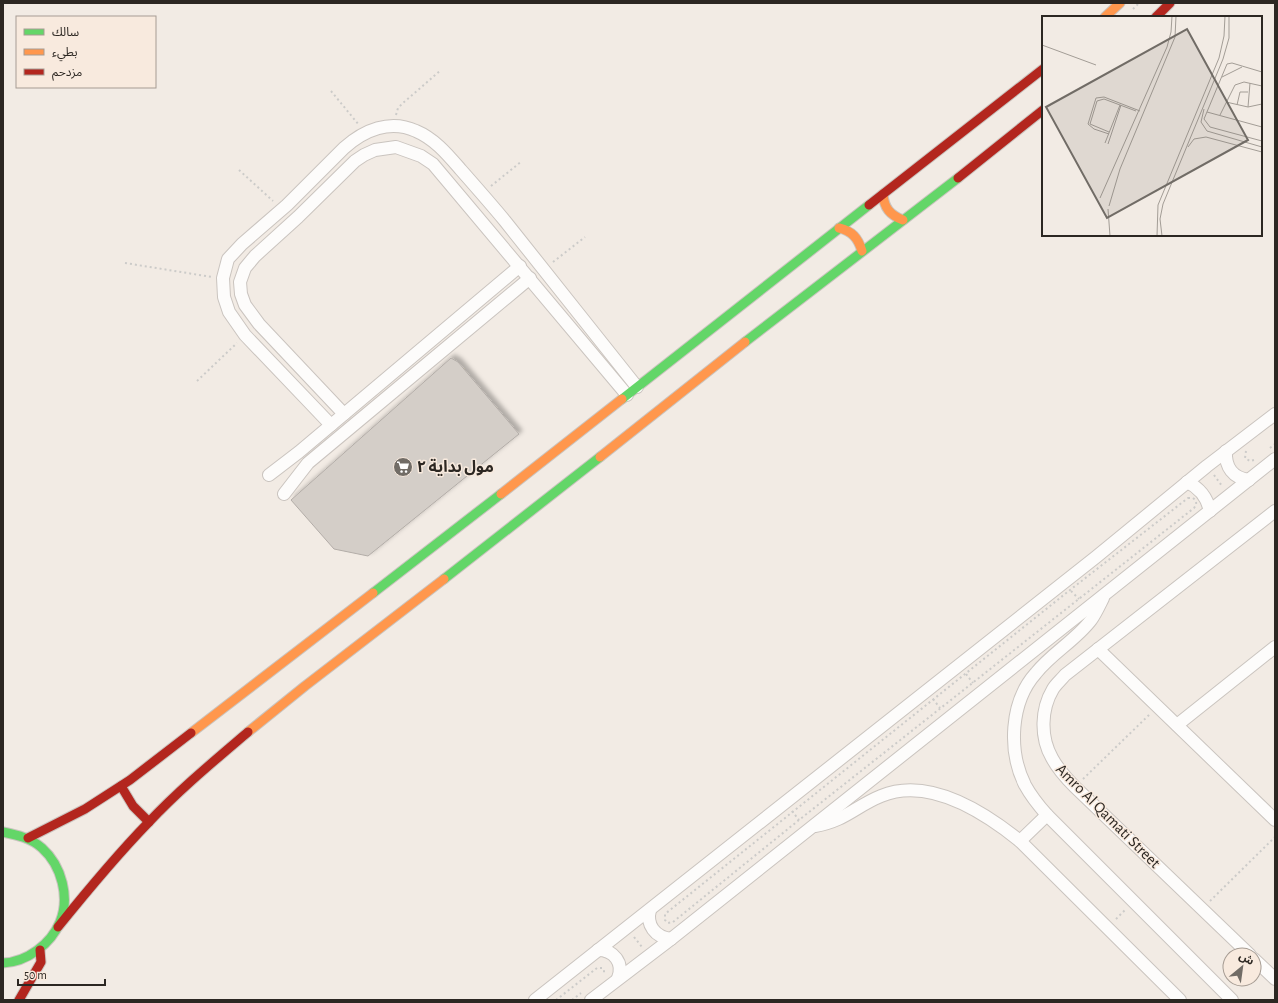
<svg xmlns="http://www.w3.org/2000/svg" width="1278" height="1003" font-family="'Alegreya Sans','Noto Sans Arabic',sans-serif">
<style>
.building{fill:#d4cec8;stroke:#b3ada8;filter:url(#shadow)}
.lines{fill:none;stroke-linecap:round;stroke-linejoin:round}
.street-casing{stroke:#cac4bf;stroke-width:14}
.fast-casing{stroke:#cac4bf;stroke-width:11}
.slow-casing{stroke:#cac4bf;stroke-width:11}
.jam-casing{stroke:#cac4bf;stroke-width:11}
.path{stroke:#cccbc9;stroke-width:2;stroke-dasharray:2 3;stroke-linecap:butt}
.street{stroke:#fdfcfb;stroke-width:12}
.fast{stroke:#63d668;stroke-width:9}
.slow{stroke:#ff974d;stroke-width:9}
.jam{stroke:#b3261e;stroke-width:9}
.labels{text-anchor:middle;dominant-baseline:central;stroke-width:3;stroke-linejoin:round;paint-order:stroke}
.poi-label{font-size:16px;font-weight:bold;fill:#2c2722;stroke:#f8eade;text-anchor:start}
.street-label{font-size:16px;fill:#2c2722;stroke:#f8eade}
.inset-road{fill:none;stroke:#a39d96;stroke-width:1}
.view{fill:#716c66;fill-opacity:0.15;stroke:#716c66;stroke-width:2}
.inset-edge{fill:none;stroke:#2c2722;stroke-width:2}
</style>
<defs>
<filter id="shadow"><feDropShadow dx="3.5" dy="-3.5" stdDeviation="2" flood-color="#0004"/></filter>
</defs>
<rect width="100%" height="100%" fill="#f2ebe4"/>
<!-- building -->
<path class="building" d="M451,358L458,362L519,434L368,556L334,549L291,500Z"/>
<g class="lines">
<!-- street casing -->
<g class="street-casing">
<g id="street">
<path d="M344,414L259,324L245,305L241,294L240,282L245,268L255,256L298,217L355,161L364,155L375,150L396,147L421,156L433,164L627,395"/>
<path d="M331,425L245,335L229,312L224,297L223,278L228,259L242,244L287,205L344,148C364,130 390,119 416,131C435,139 448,155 461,170C476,187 491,204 505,221C549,276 593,332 637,387"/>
<path d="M1226,451C1225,467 1233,478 1249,480"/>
<path d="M269,475L299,452L520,266"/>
<path d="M1187,482C1200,488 1207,497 1210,511"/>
<path d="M284,494L308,463L530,278"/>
<path d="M1103,598C1099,606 1096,613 1091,620C1076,640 1052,653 1036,673C1010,702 1008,751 1025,785C1031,796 1039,806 1047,815L1232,1000"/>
<path d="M1098,649L1275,820"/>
<path d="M1177,725L1275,647"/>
<path d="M815,826C845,821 856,806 881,796C929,776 984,812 1020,841L1180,1000"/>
<path d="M1020,841L1047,815"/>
<path d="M650,910C646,925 655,937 671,939"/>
<path d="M598,950C614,950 624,963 618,978"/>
<path d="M1250,955L1075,787C1066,778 1058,769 1052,758C1040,737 1041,709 1053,689C1056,684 1061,680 1065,675L1275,511"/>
<path d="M1254,959L1275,979"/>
<path d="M535,1000L1096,557L1207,466L1275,414"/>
<path d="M591,1000L671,939L1275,459"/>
</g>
</g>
<!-- fast casing -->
<g class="fast-casing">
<g id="fast">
<path d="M745,342L958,178"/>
<path d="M622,399L869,205"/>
<path d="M444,579L600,457"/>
<path d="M373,593L501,494"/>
<path d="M3,832C17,835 31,838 42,848C62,866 70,898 60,922C51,944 27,962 3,963"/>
</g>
</g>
<!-- slow casing -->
<g class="slow-casing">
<g id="slow">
<path d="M1105,17L1120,3"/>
<path d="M883,194C884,208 890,215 903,220"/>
<path d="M839,228C852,231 858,238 862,251"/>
<path d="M600,457L745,342"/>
<path d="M501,494L622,399"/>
<path d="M248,732L305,686L444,579"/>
<path d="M191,733L373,593"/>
</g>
</g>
<!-- jam casing -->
<g class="jam-casing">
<g id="jam">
<path d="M1156,17L1170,3"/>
<path d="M958,178L1043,110"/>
<path d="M869,205L1043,69"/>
<path d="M121,786L133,806L149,822"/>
<path d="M28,838L85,809L130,780L191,733"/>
<path d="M58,927C87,891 116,856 148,823C179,790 214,761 248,732"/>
<path d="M19,1000L41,962L40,950"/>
</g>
</g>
<!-- path -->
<g class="path">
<path d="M1133,9L1139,3"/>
<path d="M331,91L359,125"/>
<path d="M396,115L398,108L403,103L441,70"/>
<path d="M239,170L273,201"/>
<path d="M491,186L522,161"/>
<path d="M553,262L585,237"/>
<path d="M125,263L212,277"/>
<path d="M197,381L237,343"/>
<path d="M1270,448L1275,444"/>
<path d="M1246,451L1245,458L1250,461L1254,460"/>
<path d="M1214,475L1222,486"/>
<path d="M1188,498H1193C1197,501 1197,504 1194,508L799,820L673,922L668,923L665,920V914L1070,590Z"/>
<path d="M1071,591L1079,599"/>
<path d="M966,674L973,683"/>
<path d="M933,699L940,708"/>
<path d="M1083,779L1150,714"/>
<path d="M792,811L799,820"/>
<path d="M1210,901L1275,837"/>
<path d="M1116,919L1125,910"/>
<path d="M634,937L642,947"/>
<path d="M556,1000L597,968H602L604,970V974"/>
<path d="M572,1000L581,993"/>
</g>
<!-- street -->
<use href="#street" class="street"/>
<!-- fast -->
<use href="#fast" class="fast"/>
<!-- slow -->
<use href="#slow" class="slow"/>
<!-- jam -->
<use href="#jam" class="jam"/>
</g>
<!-- icons -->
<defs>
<g id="supermarket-disc" transform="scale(1)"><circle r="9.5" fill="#716c66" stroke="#f8eade"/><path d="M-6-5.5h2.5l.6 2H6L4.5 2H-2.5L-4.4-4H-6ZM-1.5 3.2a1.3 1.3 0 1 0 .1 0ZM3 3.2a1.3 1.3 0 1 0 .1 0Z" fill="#fff"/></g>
</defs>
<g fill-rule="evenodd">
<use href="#supermarket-disc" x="403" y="467"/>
</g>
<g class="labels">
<!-- poi labels -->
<g class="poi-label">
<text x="417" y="467">مول بداية ۲</text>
</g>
<!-- street labels -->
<g class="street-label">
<text transform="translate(1108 816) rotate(45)">Amro Al Qamati Street</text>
</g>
</g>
<!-- overview -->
<g transform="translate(1042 16)">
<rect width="220" height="220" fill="#f2ebe4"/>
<path class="inset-road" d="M0,29L54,49M220,56L190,47L185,48L162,103L168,111L220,125M180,61L200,51M184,86L206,91L220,88M195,89L198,76H206M206,91L208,67M162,93L159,106L165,115L220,131M165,96L220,111M178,99L193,69L202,66L220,70M67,116L48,108L55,85L62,83L94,95M67,118L52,113L46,108L54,82L62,81L98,95M63,127L78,89M66,128L79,89M146,131L152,123L164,121L220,136M58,182L125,31L129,16L130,0M67,190L78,153L133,21L134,0M66,193L68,220M115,220L116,189L177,42L182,20L183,0M120,220L118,203L121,188L181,43L187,22V0"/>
<path class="view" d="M145,13L206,124L65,202L4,91Z"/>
<rect width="220" height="220" class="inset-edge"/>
</g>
<!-- border -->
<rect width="1278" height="1003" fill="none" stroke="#2c2722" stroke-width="8"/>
<!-- legend -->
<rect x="16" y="16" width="140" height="72" fill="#f8eade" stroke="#a69c93"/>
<rect x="24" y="29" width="20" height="6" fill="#63d668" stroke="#a69c93"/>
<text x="52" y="36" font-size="12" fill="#2c2722">سالك</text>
<rect x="24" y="49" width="20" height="6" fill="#ff974d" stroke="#a69c93"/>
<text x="52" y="56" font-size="12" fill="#2c2722">بطيء</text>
<rect x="24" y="69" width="20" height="6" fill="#b3261e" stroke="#a69c93"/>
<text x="52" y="76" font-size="12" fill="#2c2722">مزدحم</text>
<!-- north arrow -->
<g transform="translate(1242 967) rotate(29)"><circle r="19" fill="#f8eade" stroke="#a69c93"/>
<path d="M0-3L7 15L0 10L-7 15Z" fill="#716c66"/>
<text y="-6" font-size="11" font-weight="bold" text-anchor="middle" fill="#2c2722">ش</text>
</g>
<!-- scale -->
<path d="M18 979v6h87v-6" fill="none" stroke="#2c2722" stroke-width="2"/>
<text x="24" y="979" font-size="12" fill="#2c2722" stroke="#f8eade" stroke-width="3" paint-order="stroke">50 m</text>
</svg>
